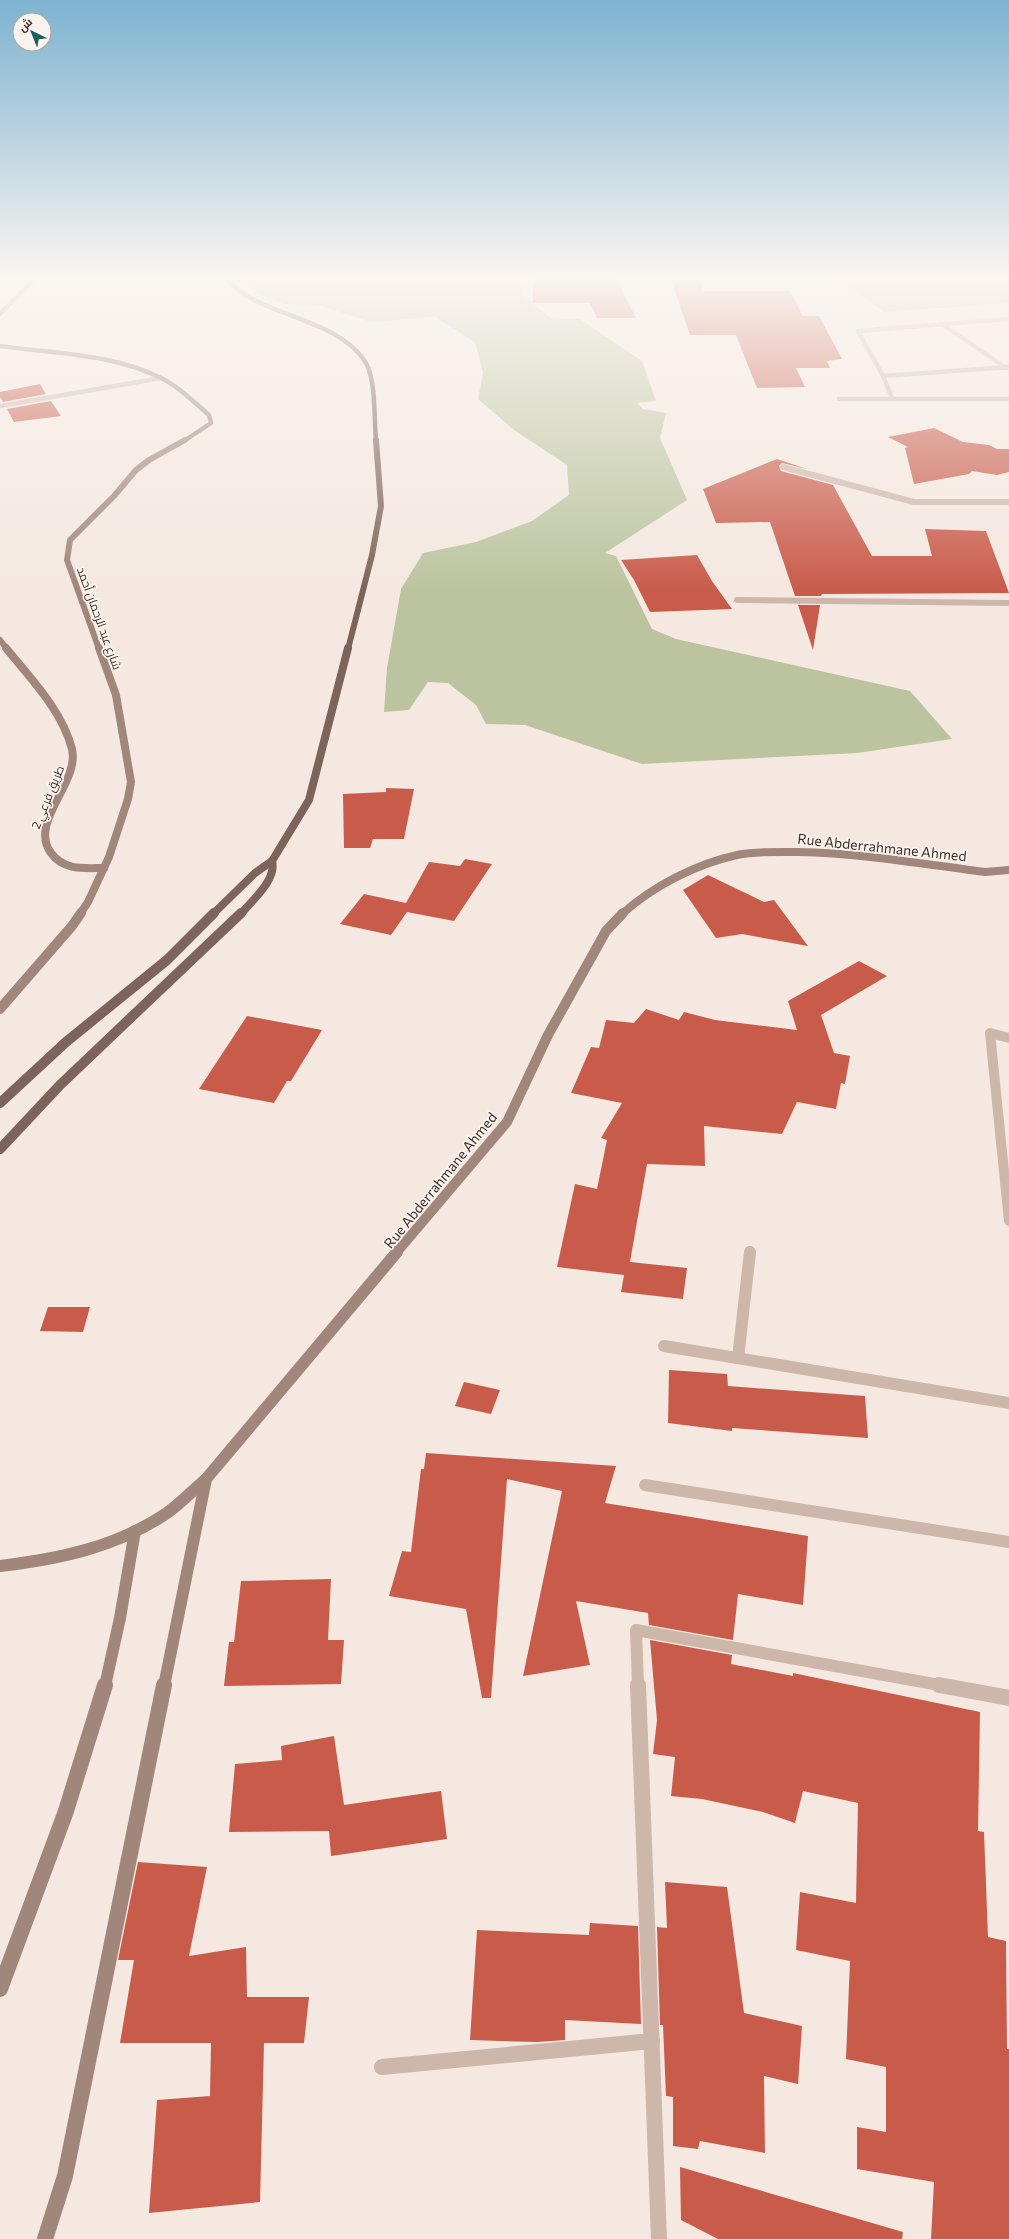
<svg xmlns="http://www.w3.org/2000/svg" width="1009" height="2239" font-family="Commissioner,Cairo,sans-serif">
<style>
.green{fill:#bbc49f}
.building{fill:#c85b4a}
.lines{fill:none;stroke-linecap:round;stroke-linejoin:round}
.lane{stroke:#cdb7ab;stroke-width:6}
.street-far3{stroke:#cdb7ab;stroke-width:4.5}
.street-far2{stroke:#cdb7ab;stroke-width:10}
.street-far1{stroke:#cdb7ab;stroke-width:12}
.street{stroke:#cdb7ab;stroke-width:16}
.secondary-far5{stroke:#a1867c;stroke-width:4.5}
.secondary-far4{stroke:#a1867c;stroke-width:6}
.secondary-far3{stroke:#a1867c;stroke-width:8}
.secondary-far2{stroke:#a1867c;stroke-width:10}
.secondary-far1{stroke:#a1867c;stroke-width:12}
.secondary{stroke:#a1867c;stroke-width:16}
.primary-far3{stroke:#7c635b;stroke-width:4.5}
.primary-far2{stroke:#7c635b;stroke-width:6}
.primary-far1{stroke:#7c635b;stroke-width:8}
.primary{stroke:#7c635b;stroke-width:10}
.labels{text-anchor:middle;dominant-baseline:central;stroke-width:3.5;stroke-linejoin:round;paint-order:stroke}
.far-street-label{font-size:12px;fill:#3a2e2a;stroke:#fbf3ed}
.street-label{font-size:14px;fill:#3a2e2a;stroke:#fbf3ed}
</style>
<rect width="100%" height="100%" fill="#f4e8e0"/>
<!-- green -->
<g class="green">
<path d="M242,278H518L517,284L524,285L522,295L551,318L580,319L642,361L656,401L637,403L643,409L666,413L660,438L687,500L605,553L616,556L652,629L676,639L910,691L952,739L857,753L642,764L525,725L486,724L476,705L448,683L428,682L409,710L384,712L387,668L401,589L423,553L476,542L532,521L569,495L567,465L514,430L478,399L483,373L475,342L435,317L371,322L321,306L284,304L256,293Z"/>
<path d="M836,278H993L1009,288V303L884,312Z"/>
</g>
<!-- building -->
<g class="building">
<path d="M533,278H616L636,318H597L590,303H533Z"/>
<path d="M700,279L703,291H790L803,316H819L842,359L827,361L830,368H796L805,387L757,388L736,335H690L671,280Z"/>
<path d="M40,384L46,394L3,402L0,397V392Z"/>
<path d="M51,401L61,416L14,422L7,409Z"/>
<path d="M934,428L963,442L989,445L997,449H1009V472L997,475L972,471L969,474L914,484L905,448L908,447L888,437Z"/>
<path d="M777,459L807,469L782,463L779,466L781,471L833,485L872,556H932L925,529L986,531L1009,593L822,594L821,596H795L770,522L716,523L703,489Z"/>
<path d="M697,555L712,581L732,609L650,612L634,580L621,560Z"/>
<path d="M798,605H820L813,650Z"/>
<path d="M386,788L414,789L404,839H373L370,848H344L343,794L386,792Z"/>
<path d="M465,859L492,864L454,921L407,912L391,935L340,924L364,894L406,903L429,862L460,866Z"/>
<path d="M708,875L764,902L774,900L808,946L742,934L716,938L683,890Z"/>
<path d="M859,961L887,976L821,1015L834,1053L850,1056L845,1084L841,1083L836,1109L797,1102L782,1134L704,1126L705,1166L647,1164L630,1262L687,1268L683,1299L621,1292L624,1275L557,1267L575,1184L597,1189L607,1140L601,1138L622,1103L571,1093L591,1047L599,1048L606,1020L634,1023L646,1009L679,1020L684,1012L715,1020L797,1030L788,1001Z"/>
<path d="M247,1016L322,1030L291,1081H287L274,1103L199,1089Z"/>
<path d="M48,1307H90L83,1332L40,1331Z"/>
<path d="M669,1370L727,1374L728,1386L865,1396L868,1438L732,1428V1431L668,1423Z"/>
<path d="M464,1382L500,1390L491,1414L455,1406Z"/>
<path d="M426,1453L616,1466L605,1503L808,1536L803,1605L738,1594L733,1640L649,1625L648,1613L576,1601L590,1665L523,1676L562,1491L507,1479L491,1698H482L466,1609L389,1596L402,1551L411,1552L421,1469H424Z"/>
<path d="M331,1579L328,1640H344L341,1684L224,1686L229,1642H234L241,1581Z"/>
<path d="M650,1640L732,1655L731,1664L793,1676V1673L980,1712L978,1831L984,1832L988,1937L1006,1941L1007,2049H1009V2239H931L934,2182L857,2169V2127L886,2132V2067L846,2059L850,1961L796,1950L800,1892L856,1903L858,1803L803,1791L795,1823L763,1812L702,1799L671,1796L675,1757L653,1754L657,1720Z"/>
<path d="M334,1736L344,1805L441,1791L447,1839L331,1856L329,1831L229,1832L235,1764L282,1760L281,1746Z"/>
<path d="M138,1862L207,1867L189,1956L246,1947L247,1997H309L304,2043H264L260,2202L149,2213L157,2100L210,2096L211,2043H120L134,1960H118Z"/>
<path d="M665,1882L727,1887L744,2013L802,2026L798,2084L764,2076L765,2153L700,2141L698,2149L673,2146V2097L666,2096L663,2025H660L657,1927L667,1928Z"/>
<path d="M590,1923L638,1926L641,2024L565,2020V2040L537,2042L470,2040L477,1930L589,1935Z"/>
<path d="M680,2167L903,2232L902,2239H718L681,2220Z"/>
</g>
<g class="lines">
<!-- lane -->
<g class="lane">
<path d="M783,467L914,502H1009"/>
<path d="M737,600L1009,603"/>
</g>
<!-- street-far3 -->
<g class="street-far3">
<path d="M996,278L1009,286"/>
<path d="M942,324L1006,368"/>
<path d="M883,376L1009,367"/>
<path d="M892,398L883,376L858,331L1009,319"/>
<path d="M839,399H1009"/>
<path d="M0,406L161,378"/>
</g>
<!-- street-far2 -->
<g class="street-far2">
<path d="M1009,1038L990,1033L1009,1221"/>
<path d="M750,1253V1251"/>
</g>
<!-- street-far1 -->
<g class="street-far1">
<path d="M664,1346L1009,1403"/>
<path d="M738,1358L750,1252"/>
<path d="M645,1485L1009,1542"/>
<path d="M638,1686L636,1630L945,1686"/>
</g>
<!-- street -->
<g class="street">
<path d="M638,1685L659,2239"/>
<path d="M939,1685L1009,1698"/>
<path d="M382,2067L652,2041"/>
</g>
<!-- secondary-far5 -->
<g class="secondary-far5">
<path d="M0,314L35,278"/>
<path d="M0,346C53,354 112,353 161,378C179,387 194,402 209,415L211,423L184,441"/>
</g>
<!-- secondary-far4 -->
<g class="secondary-far4">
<path d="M0,640L7,649"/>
<path d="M99,649L67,560L70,540L114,496L136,470L149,460L185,440"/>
</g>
<!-- secondary-far3 -->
<g class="secondary-far3">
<path d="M6,648C30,678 62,710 72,749C80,783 28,822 51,853C64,871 85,868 104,868"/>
<path d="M80,914L88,902L109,857L128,799L131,782L116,695L99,648"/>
<path d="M622,914C653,886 696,864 737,855C757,851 778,852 798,852C860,853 923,864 985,872L1009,870"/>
</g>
<!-- secondary-far2 -->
<g class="secondary-far2">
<path d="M0,1009L72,926L81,913"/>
<path d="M396,1253L507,1122L548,1035L606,931L623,913"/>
</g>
<!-- secondary-far1 -->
<g class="secondary-far1">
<path d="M0,1566C59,1559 117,1547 167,1513C181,1503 193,1490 206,1479L397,1252"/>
<path d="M105,1686L120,1618L135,1531"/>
<path d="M164,1686L206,1479"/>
</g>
<!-- secondary -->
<g class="secondary">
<path d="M0,1989L66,1811L105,1685"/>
<path d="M45,2239L65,2176L164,1685"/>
</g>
<!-- primary-far3 -->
<path class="primary-far3" d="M227,278C238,294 254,300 272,308C303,321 350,333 367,365C376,384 374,420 376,441"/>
<!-- primary-far2 -->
<path class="primary-far2" d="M348,649L372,555L381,506L376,440"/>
<!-- primary-far1 -->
<g class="primary-far1">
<path d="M213,914L255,873L272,861L309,800L348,648"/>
<path d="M241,914C252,900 277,880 272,861"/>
</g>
<!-- primary -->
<g class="primary">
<path d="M0,1103L66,1042L167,960L214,913"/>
<path d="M0,1149L61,1084L241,913"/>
</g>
</g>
<!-- sky -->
<linearGradient id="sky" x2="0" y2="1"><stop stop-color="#7db3d1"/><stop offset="0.47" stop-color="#faf5f1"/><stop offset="1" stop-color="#faf5f1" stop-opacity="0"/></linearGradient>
<rect width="1009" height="591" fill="url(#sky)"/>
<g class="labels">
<!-- far-street labels -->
<g class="far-street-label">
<text transform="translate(100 618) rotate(70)">شارع عبد الرحمان أحمد</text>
<text transform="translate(47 797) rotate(-68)">طريق فرعي 2</text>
</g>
<!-- street labels -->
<g class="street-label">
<text transform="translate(882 847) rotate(6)">Rue Abderrahmane Ahmed</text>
<text transform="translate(440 1180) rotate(-51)">Rue Abderrahmane Ahmed</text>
</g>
</g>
<!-- north arrow -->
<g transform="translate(32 32) rotate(317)"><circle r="19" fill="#fbf3ed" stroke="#aea49f"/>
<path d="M0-3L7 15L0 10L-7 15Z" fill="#1e5d5b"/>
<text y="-6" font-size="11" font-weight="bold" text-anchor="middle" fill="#3a2e2a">ش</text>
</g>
</svg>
